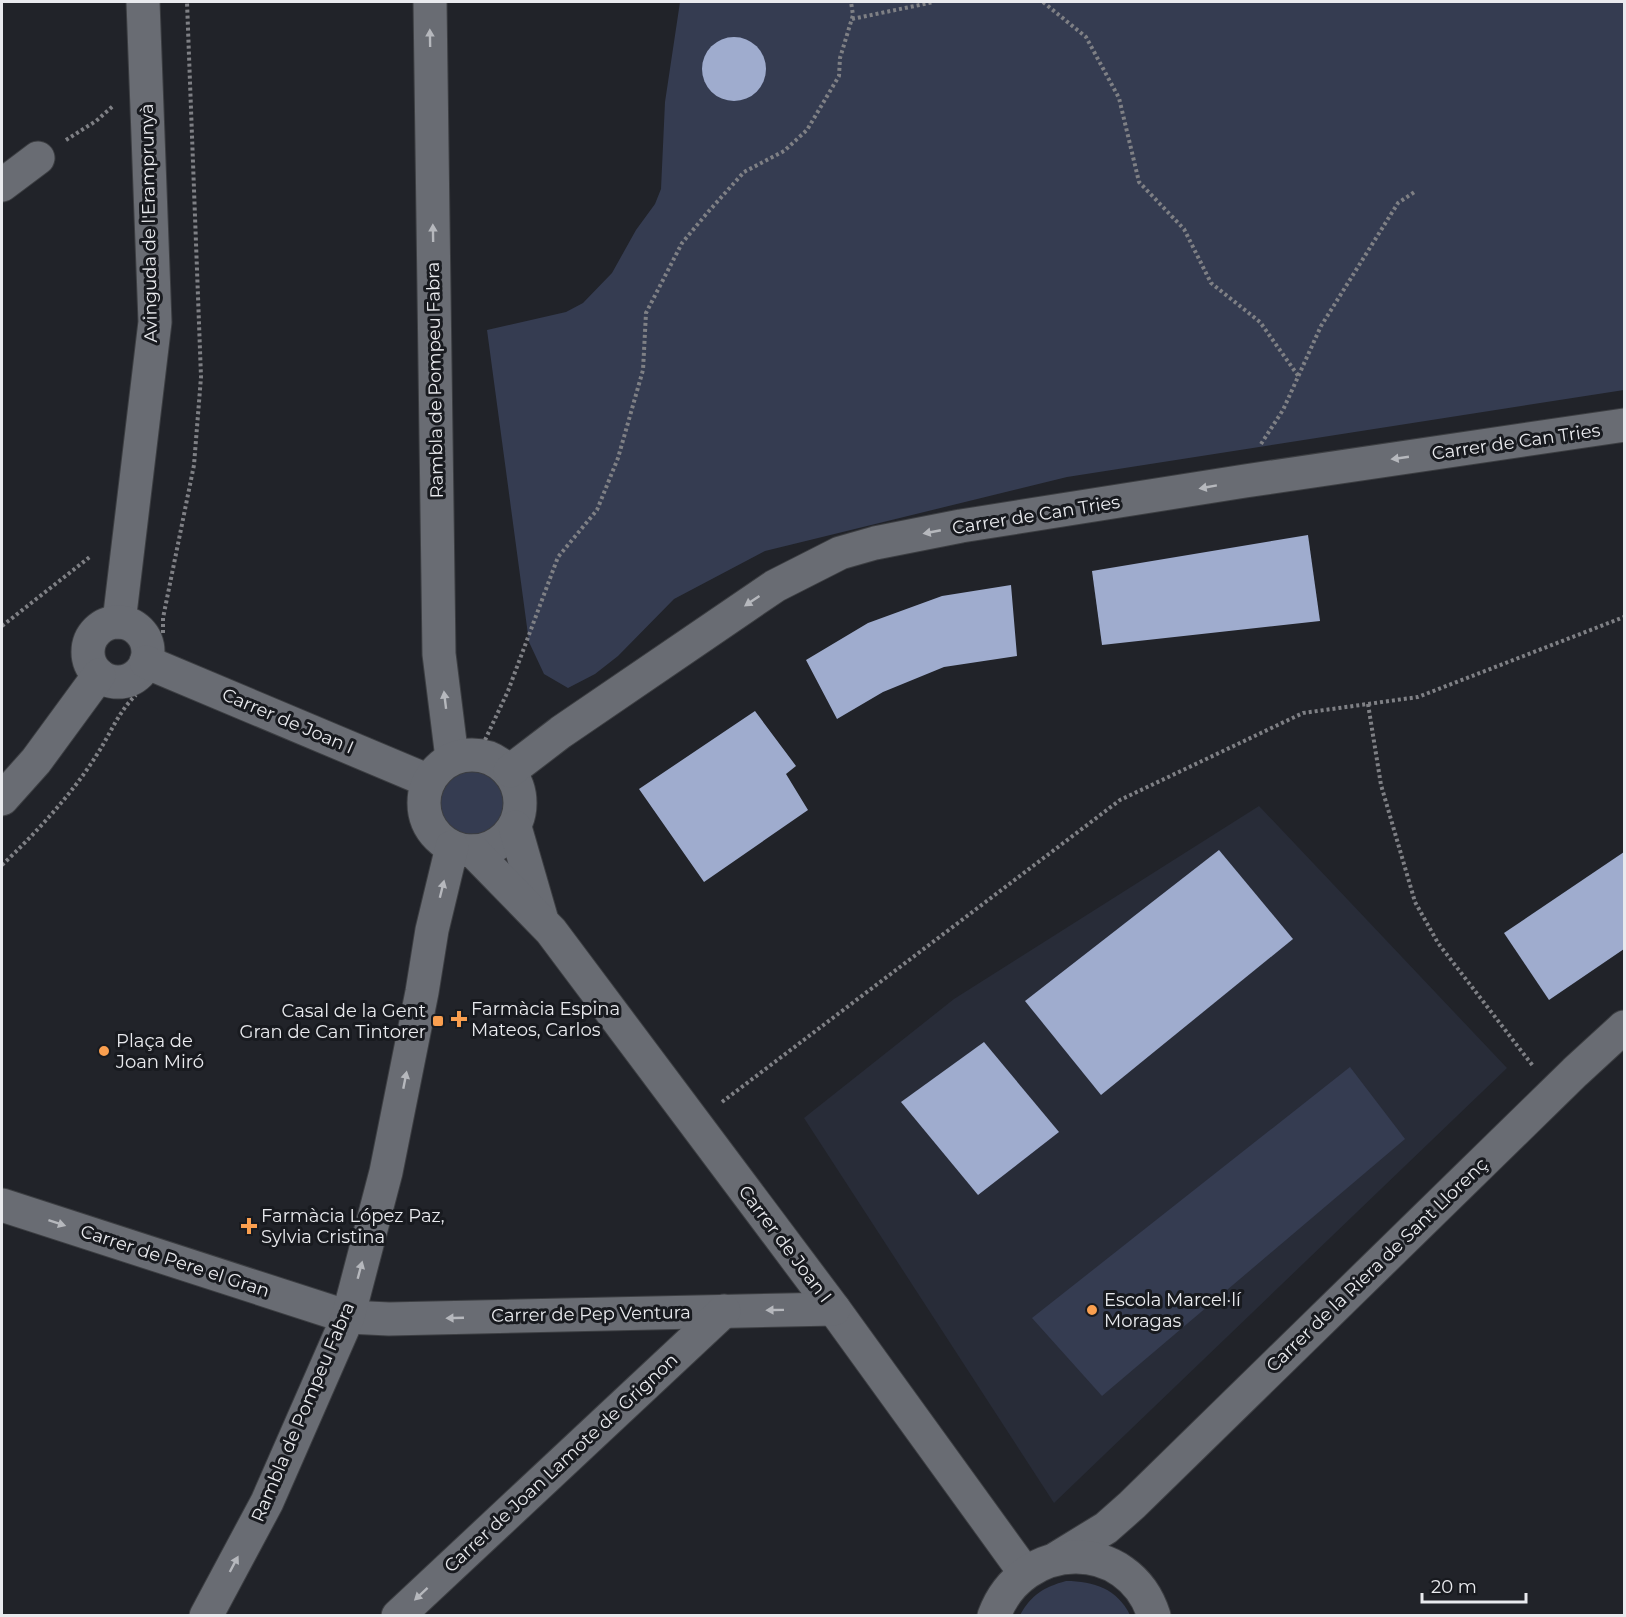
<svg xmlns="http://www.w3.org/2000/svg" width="1626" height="1617" font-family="Montserrat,sans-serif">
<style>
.built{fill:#282c38}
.green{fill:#353c51}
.building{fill:#9facce}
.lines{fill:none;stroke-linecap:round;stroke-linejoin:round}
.minor-casing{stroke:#3c3e42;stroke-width:35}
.path{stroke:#7f8085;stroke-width:4;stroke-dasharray:3 3;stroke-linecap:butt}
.minor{stroke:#696c73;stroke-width:33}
.oneway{fill:#b6b8bd}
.poi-dot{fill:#fa9f4f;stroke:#181a1f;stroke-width:2}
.labels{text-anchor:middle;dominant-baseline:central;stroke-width:6;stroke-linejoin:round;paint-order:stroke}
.street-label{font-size:18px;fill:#e9eaee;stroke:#181a1f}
.poi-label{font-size:18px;fill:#e9eaee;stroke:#181a1f;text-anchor:start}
</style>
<rect width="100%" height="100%" fill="#212329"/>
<!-- built -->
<path class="built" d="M1259,806L1507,1068L1054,1503L804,1118L954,999Z"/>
<!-- green -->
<g class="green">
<path d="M680,2H1624V390L1067,477L765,551L674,599L618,656L595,674L568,688L544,674L529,642L487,330L566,312L583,303L612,273L636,230L655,204L661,189L665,102Z"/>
<circle cx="473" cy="804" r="35"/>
<path d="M1350,1067L1405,1139L1102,1396L1032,1318Z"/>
<path d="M1066,1581C1094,1581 1117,1589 1130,1615H1020C1031,1595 1044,1587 1066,1581Z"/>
</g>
<!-- building -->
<g class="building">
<circle cx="734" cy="69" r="32"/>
<path d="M1308,535L1320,621L1102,645L1092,571Z"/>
<path d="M1011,585L1017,656L944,667L883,692L837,719L806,660L868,623L942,596Z"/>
<path d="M755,711L796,766L786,774L808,810L704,882L639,789Z"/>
<path d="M1219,850L1293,939L1101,1095L1025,1001Z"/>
<path d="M1624,852V949L1549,1000L1504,933Z"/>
<path d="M984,1042L1059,1132L978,1195L901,1102Z"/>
</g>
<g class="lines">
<!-- minor casing -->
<g class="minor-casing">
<g id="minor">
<path d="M430,2L439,654L452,758"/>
<path d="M2,185L38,158"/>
<path d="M119,622L155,322L143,2"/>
<circle cx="118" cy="652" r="30"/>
<path d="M146,662L429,781"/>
<circle cx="472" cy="803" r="48"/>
<path d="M510,771L561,732L775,586L840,553L875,543L961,526L1245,481L1624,425"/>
<path d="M2,799L36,761L99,675"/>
<path d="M515,827L541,917"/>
<path d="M473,851L551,931L834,1309L1025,1573"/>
<path d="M2,1205L348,1317L389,1319L834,1309"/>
<path d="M1057,1558L1106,1528L1132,1505L1575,1072L1624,1027"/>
<path d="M206,1616L267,1502L348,1317L386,1172L422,992L432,930L452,847"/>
<path d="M398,1616L724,1311"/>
<path d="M994,1616C1022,1539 1129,1536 1154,1616"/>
</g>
</g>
<!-- path -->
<g class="path">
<path d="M1043,2L1086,37L1119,98L1139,182L1184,229L1211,283L1260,322L1299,377"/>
<path d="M852,19L934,2"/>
<path d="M66,140L96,121L113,106"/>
<path d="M1261,444L1283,410L1321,326L1398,203L1416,191"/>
<path d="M2,626L91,556"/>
<path d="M163,633V618L194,465L201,377L187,2"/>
<path d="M1368,704L1381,785L1415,902L1438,943L1533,1066"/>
<path d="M485,740L508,691L558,557L597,510L618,458L643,370L646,313L682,243L708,212L744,172L784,151L807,130L839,76L840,58L853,15L851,2"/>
<path d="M2,865C34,835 73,793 96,756C110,735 118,712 136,695"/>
<path d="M722,1102L1120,800L1303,713L1418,697L1624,617"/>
</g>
<!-- minor -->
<use href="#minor" class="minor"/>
</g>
<!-- one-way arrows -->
<defs><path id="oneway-solid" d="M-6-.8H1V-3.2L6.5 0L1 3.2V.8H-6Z" transform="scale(1.5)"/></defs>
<g class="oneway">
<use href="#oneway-solid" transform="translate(430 38) rotate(-91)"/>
<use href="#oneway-solid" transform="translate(433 233) rotate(-91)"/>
<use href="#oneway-solid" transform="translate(1400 458) rotate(172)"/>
<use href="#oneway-solid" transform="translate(1208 487) rotate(170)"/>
<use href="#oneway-solid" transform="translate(932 532) rotate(169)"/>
<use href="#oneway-solid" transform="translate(752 601) rotate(146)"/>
<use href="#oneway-solid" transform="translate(445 700) rotate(-97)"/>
<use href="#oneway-solid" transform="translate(442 889) rotate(-76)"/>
<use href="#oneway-solid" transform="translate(405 1080) rotate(-79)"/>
<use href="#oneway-solid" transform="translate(57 1223) rotate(18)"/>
<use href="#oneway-solid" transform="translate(360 1270) rotate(-75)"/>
<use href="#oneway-solid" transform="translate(775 1310) rotate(179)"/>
<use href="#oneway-solid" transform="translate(455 1318) rotate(178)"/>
<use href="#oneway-solid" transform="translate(234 1564) rotate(-62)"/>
<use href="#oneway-solid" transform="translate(421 1594) rotate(137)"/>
</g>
<!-- markers -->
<g class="poi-dot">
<path d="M456 1010h6v6h6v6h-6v6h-6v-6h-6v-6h6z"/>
<rect x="432" y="1015" width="12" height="12" rx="3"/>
<circle cx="104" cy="1051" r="6"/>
<path d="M246 1217h6v6h6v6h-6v6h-6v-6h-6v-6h6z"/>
<circle cx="1092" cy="1310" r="6"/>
</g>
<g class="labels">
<!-- street labels -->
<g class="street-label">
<text transform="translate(149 223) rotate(-91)">Avinguda de l'Eramprunyà</text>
<text transform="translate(435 380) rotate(-91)">Rambla de Pompeu Fabra</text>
<text transform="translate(1516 442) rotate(-8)">Carrer de Can Tries</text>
<text transform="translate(1036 515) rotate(-9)">Carrer de Can Tries</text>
<text transform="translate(288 721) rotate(23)">Carrer de Joan I</text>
<text transform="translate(785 1244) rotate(53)">Carrer de Joan I</text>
<text transform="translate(175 1261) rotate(18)">Carrer de Pere el Gran</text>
<text transform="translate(1377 1265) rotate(-44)">Carrer de la Riera de Sant Llorenç</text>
<text transform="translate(591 1314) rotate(-1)">Carrer de Pep Ventura</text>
<text transform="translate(303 1412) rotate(-67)">Rambla de Pompeu Fabra</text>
<text transform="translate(561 1463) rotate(-43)">Carrer de Joan Lamote de Grignon</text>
</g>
<!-- poi labels -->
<g class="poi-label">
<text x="471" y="1009">Farmàcia Espina<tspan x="471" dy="21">Mateos, Carlos</tspan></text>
<text x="426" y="1011" text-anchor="end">Casal de la Gent<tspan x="426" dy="21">Gran de Can Tintorer</tspan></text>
<text x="116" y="1041">Plaça de<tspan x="116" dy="21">Joan Miró</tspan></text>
<text x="261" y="1216">Farmàcia López Paz,<tspan x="261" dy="21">Sylvia Cristina</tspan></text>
<text x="1104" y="1300">Escola Marcel·lí<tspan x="1104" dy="21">Moragas</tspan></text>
</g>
</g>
<!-- border -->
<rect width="1626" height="1617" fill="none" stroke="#e9eaee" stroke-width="6"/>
<!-- scale -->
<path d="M1422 1593v9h104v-9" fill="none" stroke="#e9eaee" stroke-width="3"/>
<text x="1431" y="1593" font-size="18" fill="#e9eaee" stroke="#181a1f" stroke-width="4.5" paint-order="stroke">20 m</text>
</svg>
